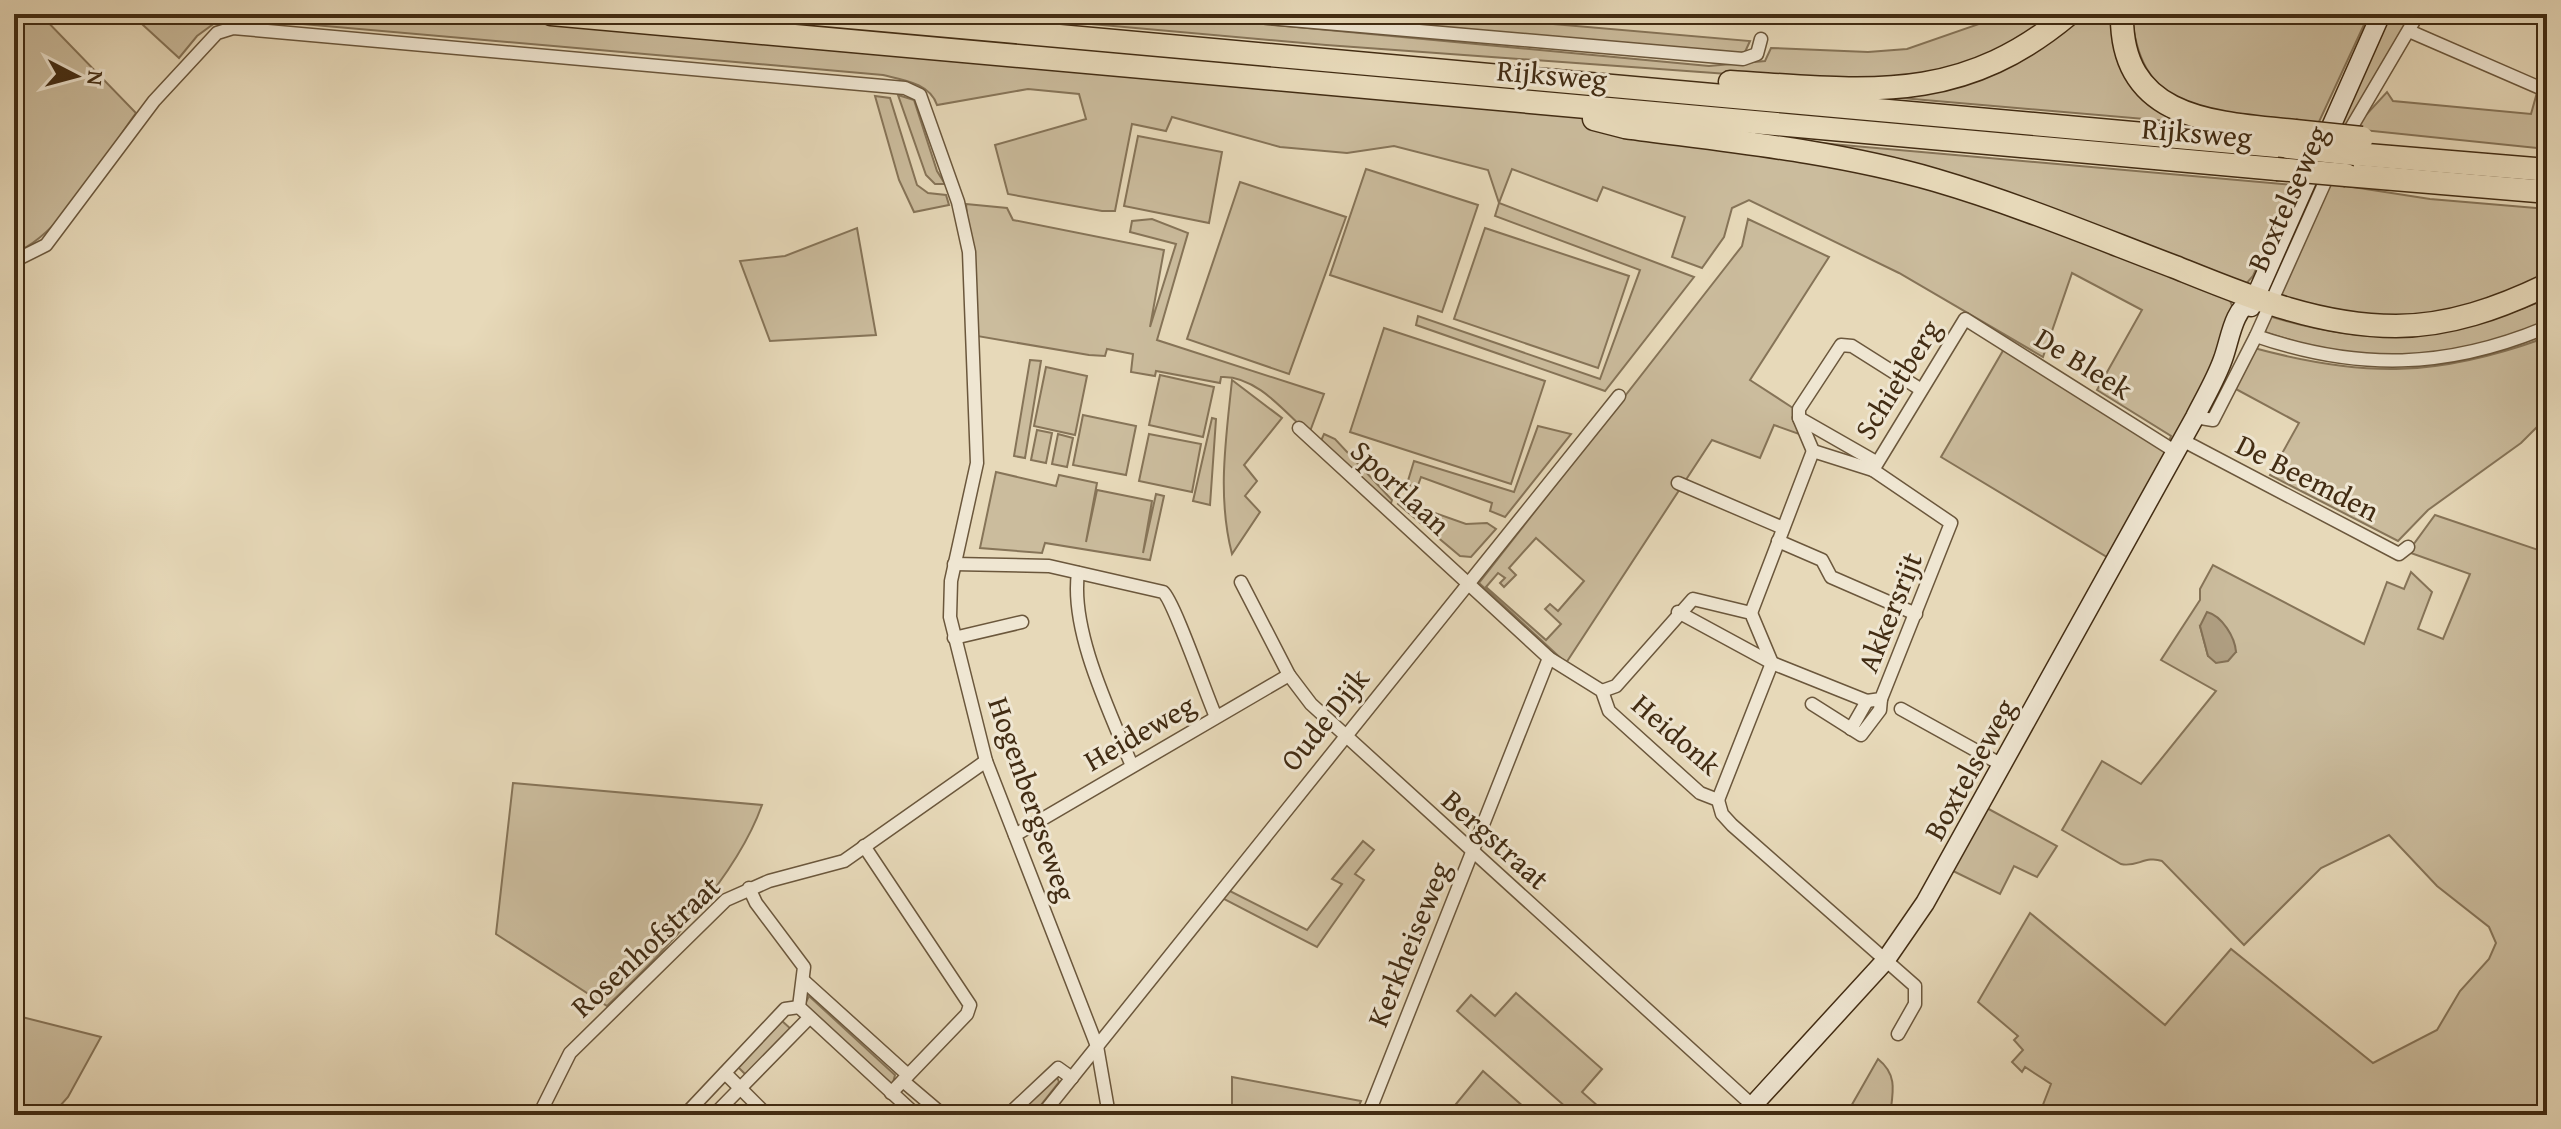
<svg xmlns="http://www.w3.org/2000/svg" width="2561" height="1129" font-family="'Gentium Book Plus',serif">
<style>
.green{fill:#cbbc9d;stroke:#867458;stroke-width:2;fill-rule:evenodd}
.water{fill:#af9e81;stroke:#837055;stroke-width:2}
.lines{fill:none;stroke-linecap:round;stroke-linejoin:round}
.street-casing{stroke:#6b573c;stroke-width:15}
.secondary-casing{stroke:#422c13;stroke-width:21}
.highway-casing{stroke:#422c13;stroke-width:25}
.street{stroke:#efe6d2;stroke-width:12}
.secondary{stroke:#efe6d2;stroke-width:18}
.highway{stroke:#e7d9b9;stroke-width:22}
.highway-bridge-casing{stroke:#422c13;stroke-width:25;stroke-linecap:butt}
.highway-bridge{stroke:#e7d9b9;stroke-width:22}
.labels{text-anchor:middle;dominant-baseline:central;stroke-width:6;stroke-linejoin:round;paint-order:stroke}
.street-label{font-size:30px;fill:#422c13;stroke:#efe6d2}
</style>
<rect width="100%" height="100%" fill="#e7d9b9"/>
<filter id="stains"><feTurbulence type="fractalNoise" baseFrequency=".0025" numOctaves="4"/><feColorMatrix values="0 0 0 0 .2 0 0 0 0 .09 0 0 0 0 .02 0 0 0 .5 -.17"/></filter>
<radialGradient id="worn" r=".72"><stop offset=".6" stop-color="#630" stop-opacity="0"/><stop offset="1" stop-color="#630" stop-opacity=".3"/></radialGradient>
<!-- green -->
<g class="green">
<path d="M14,14H40L136,113C105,155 63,234 14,253Z"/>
<path d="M131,14H439L1569,115L1921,181L2229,298L2234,311L2205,384L2107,557L1941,457L2004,349L2166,449L2171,436L2097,390L2142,310L2072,273L2043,357L1899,273L1749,200L1732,208L1724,237L1702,268L1672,257L1685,217L1603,187L1597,201L1512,169L1499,203L1694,277L1605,391L1416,325L1418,316L1600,379L1640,270L1495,216L1499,203L1488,170L1394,146L1347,153L1280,147L1172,117L1166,131L1132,124L1115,211H1102L1008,194L995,145L1086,119L1079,94L1028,89L937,105C930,83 903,80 883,75L223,17L197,36L179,58Z"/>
<path d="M979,14H1159L1709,66L1765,61L1771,48L1868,52L1907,49L1982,23L1979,14H2056L1998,53L1946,70L1851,83L1326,45Z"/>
<path d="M1267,14H1438L1750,41L1745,52L1734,54Z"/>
<path d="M2075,14H2117L2116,32L2179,117V122L1890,97L1912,92Z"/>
<path d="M2132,14H2369L2318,124C2231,112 2140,127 2132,14Z"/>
<path d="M2391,14H2414L2345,128L2270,295L2267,286Z"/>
<path d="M2538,89L2547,93V149L2353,129L2387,92L2393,101L2531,114Z"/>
<path d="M898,95L914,100L937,171L945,184H935L926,175Z"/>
<path d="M875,96L890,98L917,185L928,193L946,195L949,205L914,212L899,180Z"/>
<path d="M1138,136L1222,152L1209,223L1124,206Z"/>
<path d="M1740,136L2294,185L2253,276L2245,285L2063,220Z"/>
<path d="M1366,169L1478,205L1442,312L1330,275Z"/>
<path d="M1240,182L1346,217L1289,374L1187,339Z"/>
<path d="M2327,183L2430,199L2547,209V280L2458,311L2370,318L2277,299Z"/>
<path d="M966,204L1007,208L1013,220L1164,250L1150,327L1176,244L1130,232L1132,221L1152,219L1188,233L1157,340L1324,394L1309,434C1285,412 1256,375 1221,377L1220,383L1156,371L1155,376L1131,372L1133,354L1107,349L1105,356L1089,355L977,336Z"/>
<path d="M1748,219L1829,257L1750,380L1793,408L1799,434L1774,425L1760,458L1712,440L1566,663L1479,583L1728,264L1742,246ZM1536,538L1584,581L1558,611L1550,604L1545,609L1561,624L1546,640L1486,587L1498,573L1505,578L1500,583L1504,587L1516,575L1509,568Z"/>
<path d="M857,228L876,335L770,341L740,261L785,256Z"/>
<path d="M1485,228L1629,276L1598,368L1454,319Z"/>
<path d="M2547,299V325L2446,354L2338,355L2265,332L2269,316C2377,349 2443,341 2547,299Z"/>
<path d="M1384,328L1545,381L1511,484L1350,432Z"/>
<path d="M2547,337V417L2521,443L2428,510L2398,541L2270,475L2299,423L2234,388L2254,348C2365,378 2438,377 2547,337Z"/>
<path d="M1030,360L1041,361L1025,458L1014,456Z"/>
<path d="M1046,367L1087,376L1075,435L1034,426Z"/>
<path d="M1160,375L1214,387L1203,437L1149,425Z"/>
<path d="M1232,380L1282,418L1244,465L1257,481L1245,496L1260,512L1232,554C1217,496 1226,439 1232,380Z"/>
<path d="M1083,415L1136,426L1126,475L1073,465Z"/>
<path d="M1212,418L1216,419L1210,505L1193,501Z"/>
<path d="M1538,426L1571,434L1505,517L1490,511L1492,503L1421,477L1417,488L1407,484L1414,461L1514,492Z"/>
<path d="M1037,430L1052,433L1046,463L1031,460Z"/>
<path d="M1058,434L1073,438L1067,467L1052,464Z"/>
<path d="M1149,434L1201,444L1192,492L1139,481Z"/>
<path d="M1324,434L1335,439L1392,500L1389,509L1320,443Z"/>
<path d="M996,472L1056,486L1059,475L1097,483L1086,542L1097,490L1152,501L1143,553L1156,494L1164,496L1150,560L1045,543L1042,553L980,548Z"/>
<path d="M1404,498L1415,501L1418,507L1466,524L1487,523L1496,529L1471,557L1460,556L1398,504Z"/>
<path d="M2435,515L2547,553V1115H2039L2051,1084L2025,1067L2022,1072L2012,1062L2023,1050L2014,1040L2018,1036L1978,1002L2030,913L2165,1025L2231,949L2373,1063L2437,1030L2460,991L2489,959L2496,943L2489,927L2437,886L2389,835L2321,868L2244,945L2162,861C2146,855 2136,868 2121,864L2062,830L2102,761L2141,784L2216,691L2161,660L2200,600V589L2213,565L2364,644L2387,582L2404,589L2411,572L2432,592L2418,629L2443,639L2470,574L2408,552ZM2200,626L2227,629L2236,652L2208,656Z"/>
<path d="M513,783L762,805C736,878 662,954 607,1006L496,934Z"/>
<path d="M1985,807L2057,846L2037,877L2014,866L2000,894L1949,869Z"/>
<path d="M1363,841L1374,850L1355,874L1364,880L1317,947L1222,898L1228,890L1307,930L1342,884L1332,879Z"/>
<path d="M1516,993L1602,1069L1582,1092L1608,1115H1561L1567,1108L1457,1011L1471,995L1495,1016Z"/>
<path d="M809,996L895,1075L893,1083L889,1085L804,1006Z"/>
<path d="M14,1015L101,1037L68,1097L52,1115H14Z"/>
<path d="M781,1020L792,1030L747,1076L737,1066Z"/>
<path d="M1878,1059C1898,1075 1893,1092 1890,1115H1846Z"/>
<path d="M1483,1071L1533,1115H1474L1456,1104Z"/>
<path d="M1057,1077L1059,1082L1033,1115H1014Z"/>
<path d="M1232,1077L1361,1101L1355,1115H1232Z"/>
</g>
<!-- water -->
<path class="water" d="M2207,612C2222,616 2235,637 2236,652L2228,661L2216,663L2208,656L2200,626Z"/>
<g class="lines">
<!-- street casing -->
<g class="street-casing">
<g id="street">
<path d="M1222,14L1743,59L1757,54L1761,39"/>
<path d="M2409,31L2547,91"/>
<path d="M2344,140L2418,14"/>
<path d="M14,261L46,245L154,101L217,33L233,28L905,88L920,95L958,202L969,252L977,463L951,581L950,617L986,761L1097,1046L1109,1115"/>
<path d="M2256,336C2358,371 2447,369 2547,327"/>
<path d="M2195,417L2213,420L2256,336L2330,171"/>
<path d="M1799,418L1876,462"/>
<path d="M1299,428L1549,658L1602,691L1609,711L1700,793L1718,800L1722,814L1732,825L1915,986V1004L1898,1034"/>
<path d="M2182,440L2399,554L2408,547"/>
<path d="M1813,451L1799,418V409L1841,345L1852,346L1920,389"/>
<path d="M1678,483L1783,528"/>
<path d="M1778,541L1822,560L1831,577L1916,614"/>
<path d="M954,564L1049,566L1163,592C1173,599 1207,697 1216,717"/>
<path d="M1078,573C1070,631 1110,712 1132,766"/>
<path d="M1241,582L1289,675L1311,704L1752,1105"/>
<path d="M1678,612L1772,663L1867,701L1881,699L1951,523L1873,470"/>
<path d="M1751,613L1813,451L1873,470L1965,319L2176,452"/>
<path d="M954,638L1022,622"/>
<path d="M1602,691L1616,686L1693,599L1751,613L1772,663L1718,800"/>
<path d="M1812,704L1861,735L1880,710L1881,699"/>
<path d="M1901,709L2004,766"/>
<path d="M1851,729L1867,701"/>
<path d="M1015,835L1289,675"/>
<path d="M864,846L970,1005L967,1014L891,1093"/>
<path d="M749,888L756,903L804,967L799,1007L916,1115"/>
<path d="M804,981L908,1075"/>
<path d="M725,1073L767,1115"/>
<path d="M903,1081L943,1115"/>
<path d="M539,1115L570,1053L726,900L769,881L844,861L986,761"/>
<path d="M685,1115L785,1009L799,1007"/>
<path d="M714,1115L809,1018"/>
<path d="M1008,1115L1058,1068L1072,1078"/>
<path d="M1042,1115L1619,396"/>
<path d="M1368,1115L1549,658"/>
</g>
</g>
<!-- secondary casing -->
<g class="secondary-casing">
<g id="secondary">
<path d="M2251,307L2381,14"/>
<path d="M1744,1115L1885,961L1925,903L2195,417C2204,399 2216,379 2223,359C2231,337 2232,312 2253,298"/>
</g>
</g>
<!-- highway casing -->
<g class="highway-casing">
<g id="highway">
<path d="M551,14L2277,169"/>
<path d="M815,14L2288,147"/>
<path d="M2122,14C2120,120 2215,123 2295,131"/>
<path d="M1730,82C1864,90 1958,107 2069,14"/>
<path d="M1594,119L1625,127C1729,141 1834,151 1935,180C2017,204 2096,237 2175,267C2247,296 2317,326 2396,326C2449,326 2499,308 2547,285"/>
<path d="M2355,154L2547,170"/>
<path d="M2346,175L2547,192"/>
</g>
</g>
<!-- street -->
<use href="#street" class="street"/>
<!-- secondary -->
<use href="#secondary" class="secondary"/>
<!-- highway -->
<use href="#highway" class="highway"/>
<!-- highway-bridge casing -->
<g class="highway-bridge-casing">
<g id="highway-bridge">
<path d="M2295,131L2362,138"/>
<path d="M2288,147L2355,154"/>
<path d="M2277,169L2346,175"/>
</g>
</g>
<!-- highway-bridge -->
<use href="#highway-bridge" class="highway-bridge"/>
</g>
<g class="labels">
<!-- street labels -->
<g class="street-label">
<text transform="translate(1552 74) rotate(5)">Rijksweg</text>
<text transform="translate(2197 132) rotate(5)">Rijksweg</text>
<text transform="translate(2287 198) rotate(-66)">Boxtelseweg</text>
<text transform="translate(2084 363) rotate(32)">De Bleek</text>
<text transform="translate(1897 379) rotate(-58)">Schietberg</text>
<text transform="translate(2308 477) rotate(27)">De Beemden</text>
<text transform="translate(1401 487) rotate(43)">Sportlaan</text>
<text transform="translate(1889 612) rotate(-68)">Akkersrijt</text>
<text transform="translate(1324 719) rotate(-51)">Oude Dijk</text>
<text transform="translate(1139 732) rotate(-30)">Heideweg</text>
<text transform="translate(1677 734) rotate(41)">Heidonk</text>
<text transform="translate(1969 769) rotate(-61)">Boxtelseweg</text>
<text transform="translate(1033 799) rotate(71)">Hogenbergseweg</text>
<text transform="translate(1496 839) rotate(42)">Bergstraat</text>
<text transform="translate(1408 944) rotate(-68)">Kerkheiseweg</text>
<text transform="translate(645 946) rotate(-43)">Rosenhofstraat</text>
</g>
</g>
<!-- margin -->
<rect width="2561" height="1129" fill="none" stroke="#e7d9b9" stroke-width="48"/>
<rect x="16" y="16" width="2529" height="1097" fill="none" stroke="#422c13" stroke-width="4"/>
<rect x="24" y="24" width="2513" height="1081" fill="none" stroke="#422c13" stroke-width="2"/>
<!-- north arrow -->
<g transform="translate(76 76) rotate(96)" stroke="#efe6d2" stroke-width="6" paint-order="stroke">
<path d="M0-6L14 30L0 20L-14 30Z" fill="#422c13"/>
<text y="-12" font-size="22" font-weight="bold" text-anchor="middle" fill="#422c13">N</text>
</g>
<rect width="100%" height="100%" filter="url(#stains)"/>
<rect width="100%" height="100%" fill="url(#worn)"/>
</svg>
